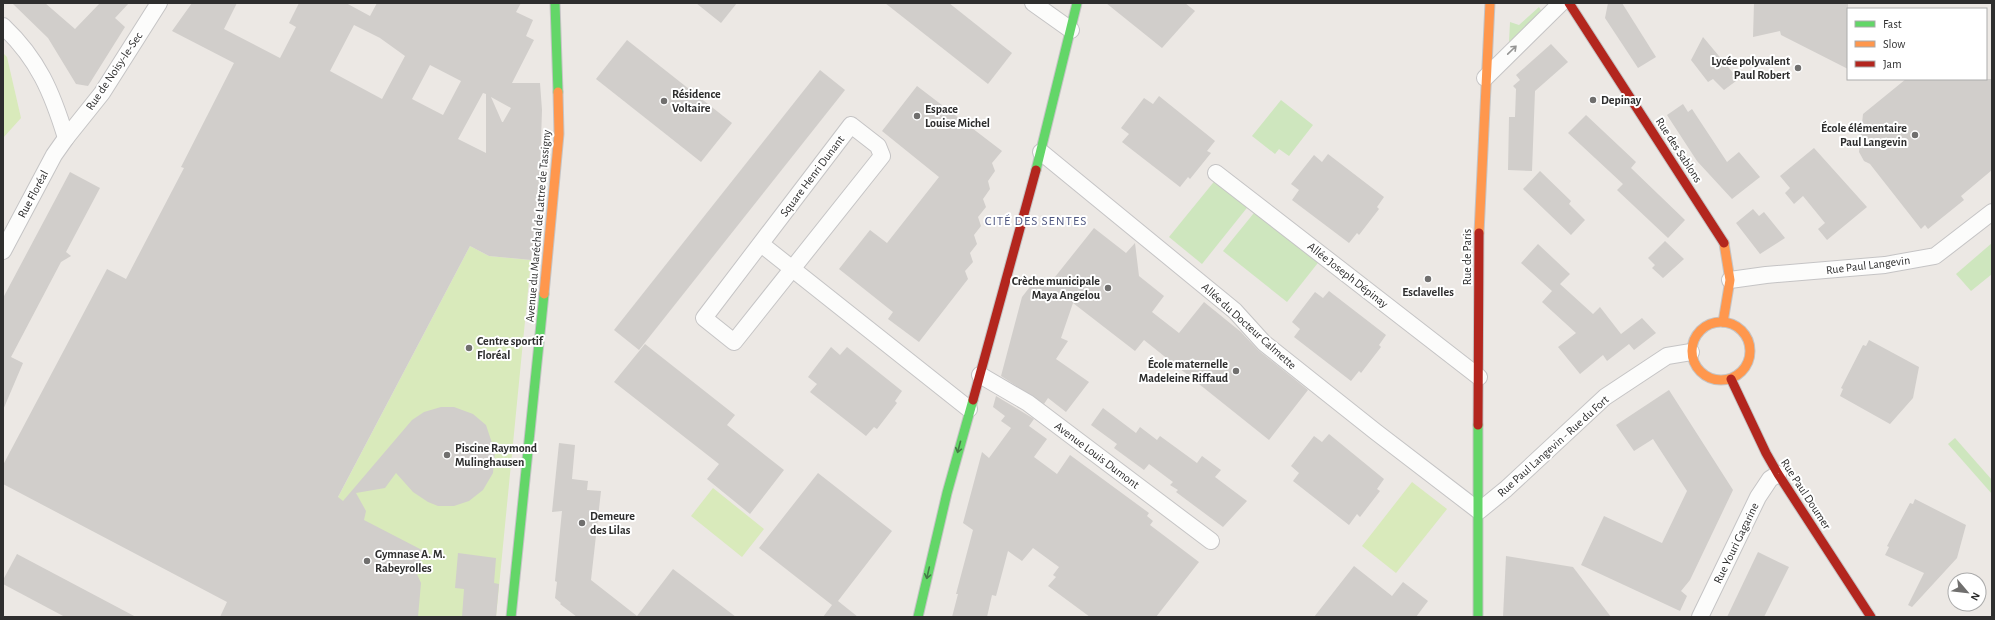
<svg xmlns="http://www.w3.org/2000/svg" width="1995" height="620" font-family="'Alegreya Sans',sans-serif">
<style>
.green{fill:#cee6be}
.pitch{fill:#d9eabb}
.building{fill:#d1cecb;fill-rule:evenodd}
.lines{fill:none;stroke-linecap:round;stroke-linejoin:round}
.street-casing{stroke:#c5c4c5;stroke-width:18}
.fast-casing{stroke:#c5c4c5;stroke-width:11}
.slow-casing{stroke:#c5c4c5;stroke-width:11}
.jam-casing{stroke:#c5c4c5;stroke-width:11}
.street{stroke:#fcfcfb;stroke-width:16}
.fast{stroke:#63d668;stroke-width:9}
.slow{stroke:#ff974d;stroke-width:9}
.jam{stroke:#b3261e;stroke-width:9}
.oneway{stroke:#959594}
.oneway2{stroke:#467a48}
.poi-dot{fill:#706f6e;stroke:#fff;stroke-width:1.5}
.labels{text-anchor:middle;dominant-baseline:central;stroke-width:4;stroke-linejoin:round;paint-order:stroke}
.poi-label{font-size:12px;font-weight:bold;fill:#2e2e2e;stroke:#fff;text-anchor:start}
.street-label{font-size:12px;fill:#2e2e2e;stroke:#fff}
.neighbourhood-label{font-size:13px;letter-spacing:1px;fill:#4d5680;stroke:#fff}
</style>
<rect width="100%" height="100%" fill="#ece8e4"/>
<!-- green -->
<g class="green">
<path d="M1539,7L1542,12L1509,42L1510,22L1519,25Z"/>
<path d="M1281,100L1313,125L1289,156L1279,149L1275,154L1252,136Z"/>
<path d="M1217,178L1250,204L1202,264L1169,237Z"/>
<path d="M1258,208L1321,259L1287,302L1223,251Z"/>
<path d="M1992,243V274L1971,291L1956,274Z"/>
<path d="M1955,438L1992,480V494L1948,444Z"/>
</g>
<!-- pitch -->
<g class="pitch">
<path d="M3,53L7,57L21,118L3,138Z"/>
<path d="M470,246L489,256L531,260L496,617H275Z"/>
<path d="M1412,482L1447,509L1396,573L1362,546Z"/>
<path d="M713,488L764,529L742,557L691,516Z"/>
</g>
<!-- building -->
<g class="building">
<path d="M12,3H45L75,29L100,3H129L115,18L125,27L88,86L76,84L48,38Z"/>
<path d="M192,3H237L224,29L280,58L296,27L289,23L299,3H346L370,16L377,3H521L516,12L533,20L526,36L534,40L512,83H540L542,110L540,171L531,260L489,256L470,246L338,497L343,501L412,420L424,412L441,407H454L473,414L486,425L495,452L493,473L483,490L469,501L454,506H438L428,502L413,492L396,473L385,488L356,493L366,511L364,520L422,550L420,572L417,574L421,583L418,617H220L227,602L3,484V465L107,269L126,279L184,168L181,167L234,63L172,31ZM354,25L380,38L405,56L382,99L330,71ZM430,65L461,81L443,115L412,99ZM483,93L486,94V153L458,139ZM491,97L511,108L503,122H502Z"/>
<path d="M696,3H737L721,23Z"/>
<path d="M885,3H949L1012,53L988,84Z"/>
<path d="M1106,3H1185L1195,11L1162,48Z"/>
<path d="M1608,3H1622L1656,57L1638,68L1605,18Z"/>
<path d="M1754,3H1848V69L1781,35L1780,31L1753,37Z"/>
<path d="M1703,37L1734,74L1732,76L1736,81L1724,90L1713,79L1708,82L1691,60Z"/>
<path d="M627,40L732,123L701,162L596,79Z"/>
<path d="M1551,44L1568,62L1535,91L1532,171L1508,170L1509,117H1515L1516,89L1513,86L1520,80L1516,75Z"/>
<path d="M820,70L845,90L639,350L614,330Z"/>
<path d="M1906,79H1992V170L1961,196L1964,200L1928,229L1925,225L1921,229L1870,164L1864,161L1859,152L1863,114Z"/>
<path d="M917,86L1002,151L992,163L995,171L988,181L990,189L983,199L986,207L978,217L981,226L974,235L977,244L970,253L973,262L965,271L968,279L919,342L888,319L893,312L839,269L870,230L887,243L939,177L882,131Z"/>
<path d="M1159,96L1215,141L1207,151L1211,153L1190,179L1188,177L1180,187L1122,142L1129,134L1121,128L1144,98L1153,104Z"/>
<path d="M1683,104L1688,112L1692,109L1727,162L1739,152L1760,177L1732,199L1697,161L1667,115Z"/>
<path d="M1586,115L1636,162L1631,168L1685,220L1668,238L1617,190L1623,184L1568,133Z"/>
<path d="M1814,148L1867,207L1827,240L1818,229L1825,223L1803,196L1794,204L1785,193L1790,188L1780,176Z"/>
<path d="M1328,154L1384,197L1377,207L1379,209L1359,235L1357,233L1349,243L1292,200L1299,190L1291,184L1314,155L1322,162Z"/>
<path d="M1540,171L1571,201L1569,204L1585,220L1571,235L1523,189Z"/>
<path d="M70,172L100,188L66,252L71,256L61,262L11,357L23,363L3,410V298Z"/>
<path d="M1753,209L1759,216L1764,212L1785,238L1760,254L1736,223Z"/>
<path d="M1094,228L1126,253L1135,243L1139,276L1164,296L1152,312L1179,333L1204,302L1241,332L1258,350L1308,390L1269,440L1144,340L1135,351L1073,303L1061,338L1068,341L1056,359L1089,382L1066,412L1048,398L1044,404L1001,376L1022,297L1036,279L1047,287Z"/>
<path d="M1665,241L1684,259L1663,278L1652,268L1655,265L1648,258Z"/>
<path d="M1538,244L1570,274L1560,284L1593,314L1600,307L1621,334L1642,318L1656,333L1634,350L1629,344L1607,361L1603,355L1580,374L1558,347L1576,333L1542,302L1552,291L1521,263Z"/>
<path d="M1329,291L1386,335L1379,345L1381,347L1361,373L1359,371L1351,381L1294,337L1300,329L1292,322L1315,292L1323,298Z"/>
<path d="M1869,340L1919,367L1913,398L1890,424L1840,396L1843,389L1841,388L1863,345L1866,346Z"/>
<path d="M645,344L735,415L727,425L784,470L750,514L707,479L719,464L614,382Z"/>
<path d="M831,347L840,355L847,347L902,391L895,401L897,403L877,429L874,427L866,436L810,392L817,384L808,377Z"/>
<path d="M1669,390L1733,490L1690,580L1681,591L1687,596L1680,611L1581,565L1604,516L1662,543L1687,491L1653,439L1634,451L1616,425Z"/>
<path d="M996,396L1034,419L1029,426L1047,439L1034,457L1057,474L1070,455L1149,513L1147,516L1153,521L1150,525L1199,562L1156,617H1090L1048,586L1056,577L1053,575L1059,567L1033,548L1022,561L1008,551L996,596L992,595L987,617H952L958,594H956L973,530L963,523L982,452L989,458L1011,428L1001,421L1005,416L993,407Z"/>
<path d="M1103,408L1136,433L1140,427L1157,440L1160,436L1197,463L1202,456L1221,470L1215,477L1247,501L1223,527L1176,492L1178,490L1170,485L1173,482L1149,464L1144,470L1114,448L1117,444L1091,425Z"/>
<path d="M1329,434L1384,479L1377,489L1380,491L1360,517L1357,514L1349,525L1293,481L1299,473L1291,466L1314,436L1322,442Z"/>
<path d="M559,443L575,445L572,479L588,481L587,490L601,491L591,580L637,616L673,569L736,617H577L560,604L561,603L555,598L557,582L555,581L562,511L552,512Z"/>
<path d="M818,473L892,531L838,601L858,617H823L832,605L759,548Z"/>
<path d="M1915,499L1966,525L1957,558L1912,607L1908,605L1924,573L1885,555L1889,547L1887,546L1910,503L1913,504Z"/>
<path d="M1758,552L1789,567L1764,617H1727Z"/>
<path d="M458,553L496,558L494,583L499,584L496,617H462L464,589L455,588Z"/>
<path d="M17,554L136,617H65L3,584V580Z"/>
<path d="M1506,556L1573,567L1611,617H1503Z"/>
<path d="M1354,566L1392,596L1403,582L1428,601L1416,617H1314Z"/>
</g>
<g class="lines">
<!-- street casing -->
<g class="street-casing">
<g id="street">
<path d="M1033,3L1071,30"/>
<path d="M3,26C38,59 52,92 66,138"/>
<path d="M1485,78L1561,3"/>
<path d="M851,125L878,146L882,156L734,342L704,318Z"/>
<path d="M1041,152L1235,311L1264,343L1376,432L1479,511L1506,489L1605,397L1667,356L1691,352"/>
<path d="M1216,173L1479,377"/>
<path d="M761,244L969,409"/>
<path d="M3,251L54,155L66,138L102,93L159,3"/>
<path d="M1730,280L1766,275L1885,265L1935,256L1992,212"/>
<path d="M980,375L1028,403L1211,541"/>
<path d="M1700,617L1758,497L1770,479L1778,474"/>
</g>
</g>
<!-- fast casing -->
<g class="fast-casing">
<g id="fast">
<path d="M555,3L558,92"/>
<path d="M1036,170L1077,3"/>
<path d="M511,617L544,294"/>
<path d="M918,617L947,493L973,400"/>
<path d="M1478,617V425"/>
</g>
</g>
<!-- slow casing -->
<g class="slow-casing">
<g id="slow">
<path d="M1479,233L1490,3"/>
<path d="M544,294L559,134L558,92"/>
<path d="M1723,322L1730,280L1724,243"/>
<circle cx="1721" cy="351" r="29"/>
</g>
</g>
<!-- jam casing -->
<g class="jam-casing">
<g id="jam">
<path d="M1569,3L1724,243"/>
<path d="M1731,379L1766,453L1778,474L1871,617"/>
<path d="M973,400L1036,170"/>
<path d="M1478,425L1479,233"/>
</g>
</g>
<!-- street -->
<use href="#street" class="street"/>
<!-- fast -->
<use href="#fast" class="fast"/>
<!-- slow -->
<use href="#slow" class="slow"/>
<!-- jam -->
<use href="#jam" class="jam"/>
</g>
<!-- one-way arrows -->
<defs><path id="oneway-shaft" d="M-6 0H5M1.5-3L5.5 0L1.5 3" fill="none" stroke-width="1.6" stroke-linecap="round" stroke-linejoin="round"/></defs>
<use class="oneway" href="#oneway-shaft" transform="translate(1512 50) rotate(-44)"/>
<g class="oneway2">
<use href="#oneway-shaft" transform="translate(959 447) rotate(105)"/>
<use href="#oneway-shaft" transform="translate(928 573) rotate(103)"/>
</g>
<!-- markers -->
<g class="poi-dot">
<circle cx="1798" cy="68" r="4"/>
<circle cx="1593" cy="100" r="4"/>
<circle cx="664" cy="101" r="4"/>
<circle cx="917" cy="116" r="4"/>
<circle cx="1915" cy="135" r="4"/>
<circle cx="1428" cy="279" r="4"/>
<circle cx="1108" cy="288" r="4"/>
<circle cx="469" cy="348" r="4"/>
<circle cx="1236" cy="371" r="4"/>
<circle cx="447" cy="455" r="4"/>
<circle cx="582" cy="523" r="4"/>
<circle cx="367" cy="561" r="4"/>
</g>
<g class="labels">
<!-- poi labels -->
<g class="poi-label">
<text x="1790" y="61" text-anchor="end">Lycée polyvalent<tspan x="1790" dy="14">Paul Robert</tspan></text>
<text x="672" y="94">Résidence<tspan x="672" dy="14">Voltaire</tspan></text>
<text x="1601" y="100">Depinay</text>
<text x="925" y="109">Espace<tspan x="925" dy="14">Louise Michel</tspan></text>
<text x="1907" y="128" text-anchor="end">École élémentaire<tspan x="1907" dy="14">Paul Langevin</tspan></text>
<text x="1100" y="281" text-anchor="end">Crèche municipale<tspan x="1100" dy="14">Maya Angelou</tspan></text>
<text x="1428" y="292" text-anchor="middle">Esclavelles</text>
<text x="477" y="341">Centre sportif<tspan x="477" dy="14">Floréal</tspan></text>
<text x="1228" y="364" text-anchor="end">École maternelle<tspan x="1228" dy="14">Madeleine Riffaud</tspan></text>
<text x="455" y="448">Piscine Raymond<tspan x="455" dy="14">Mulinghausen</tspan></text>
<text x="590" y="516">Demeure<tspan x="590" dy="14">des Lilas</tspan></text>
<text x="375" y="554">Gymnase A. M.<tspan x="375" dy="14">Rabeyrolles</tspan></text>
</g>
<!-- street labels -->
<g class="street-label">
<text transform="translate(114 71) rotate(-56)">Rue de Noisy-le-Sec</text>
<text transform="translate(1679 150) rotate(57)">Rue des Sablons</text>
<text transform="translate(812 176) rotate(-53)">Square Henri Dunant</text>
<text transform="translate(33 194) rotate(-62)">Rue Floréal</text>
<text transform="translate(538 226) rotate(-85)">Avenue du Maréchal de Lattre de Tassigny</text>
<text transform="translate(1467 257) rotate(-90)">Rue de Paris</text>
<text transform="translate(1868 265) rotate(-7)">Rue Paul Langevin</text>
<text transform="translate(1348 275) rotate(38)">Allée Joseph Dépinay</text>
<text transform="translate(1249 326) rotate(42)">Allée du Docteur Calmette</text>
<text transform="translate(1553 446) rotate(-42)">Rue Paul Langevin - Rue du Fort</text>
<text transform="translate(1097 455) rotate(37)">Avenue Louis Dumont</text>
<text transform="translate(1806 494) rotate(57)">Rue Paul Doumer</text>
<text transform="translate(1736 543) rotate(-64)">Rue Youri Gagarine</text>
</g>
<!-- neighbourhood labels -->
<g class="neighbourhood-label">
<text x="1036" y="221">CITÉ DES SENTES</text>
</g>
</g>
<!-- border -->
<rect width="1995" height="620" fill="none" stroke="#2e2e2e" stroke-width="8"/>
<!-- legend -->
<rect x="1847" y="8" width="140" height="72" fill="#ffffff" stroke="#ababab"/>
<rect x="1855" y="21" width="20" height="6" fill="#63d668" stroke="#ababab"/>
<text x="1883" y="28" font-size="12" fill="#2e2e2e">Fast</text>
<rect x="1855" y="41" width="20" height="6" fill="#ff974d" stroke="#ababab"/>
<text x="1883" y="48" font-size="12" fill="#2e2e2e">Slow</text>
<rect x="1855" y="61" width="20" height="6" fill="#b3261e" stroke="#ababab"/>
<text x="1883" y="68" font-size="12" fill="#2e2e2e">Jam</text>
<!-- north arrow -->
<g transform="translate(1967 592) rotate(118)"><circle r="19" fill="#ffffff" stroke="#ababab"/>
<path d="M0-3L7 15L0 10L-7 15Z" fill="#706f6e"/>
<text y="-6" font-size="11" font-weight="bold" text-anchor="middle" fill="#2e2e2e">N</text>
</g>
</svg>
